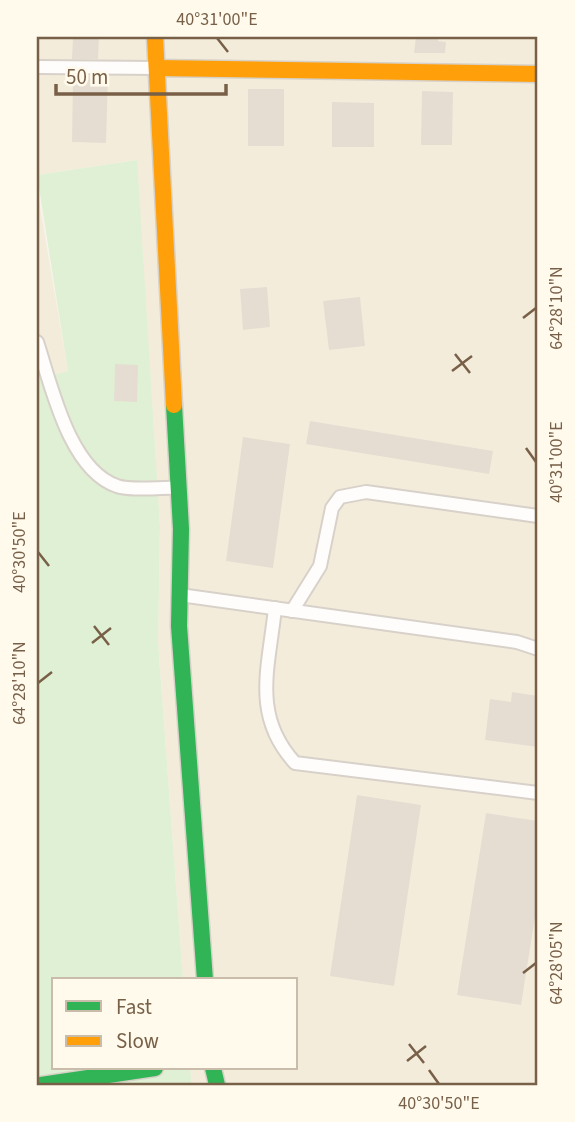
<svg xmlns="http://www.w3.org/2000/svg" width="575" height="1122" font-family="'Source Sans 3',sans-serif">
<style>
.residential{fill:#f4ecdb}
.green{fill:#e0f0d4}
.building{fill:#e5ddd2}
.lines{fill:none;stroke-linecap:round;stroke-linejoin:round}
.lane-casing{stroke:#d7d1c9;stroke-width:16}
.fast-casing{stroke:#d7d1c7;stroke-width:19}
.slow-casing{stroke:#d7d1c7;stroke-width:19}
.lane{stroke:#fefdfc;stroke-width:12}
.fast{stroke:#30b455;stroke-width:16}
.slow{stroke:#ff9f0a;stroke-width:16}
.ticks{fill:none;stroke:#786048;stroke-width:2.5}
.neatline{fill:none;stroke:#786048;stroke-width:2.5}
.ticks-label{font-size:18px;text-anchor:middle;fill:#786048}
</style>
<rect width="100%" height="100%" fill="#f8f4eb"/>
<!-- residential -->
<g class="residential">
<path d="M37,37H538V1085H192L190,1068H296V980H183L158,642L160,526L136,160L37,175Z"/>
<path d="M37,189L68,371L37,379Z"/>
</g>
<!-- green -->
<path class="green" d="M137,160L160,526L158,642L183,980H54V1068H190L192,1085H37V379L68,371L37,175Z"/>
<!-- building -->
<g class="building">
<path d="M73,37H99L98,59H72Z"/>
<path d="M416,37H438V41L446,42L445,53H414Z"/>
<path d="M73,76H108L106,143L72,142Z"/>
<rect x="248" y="89" width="36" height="57"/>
<path d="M422,91L453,92L452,145H421Z"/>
<path d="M332,102L374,103V147H332Z"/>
<path d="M267,287L270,327L243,330L240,289Z"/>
<path d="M360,297L365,346L329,350L323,301Z"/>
<path d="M115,364L138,365L137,402L114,401Z"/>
<path d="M310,421L493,451L489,474L306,444Z"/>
<path d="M243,437L290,444L273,568L226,561Z"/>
<path d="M512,692L538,696V747L485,740L490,699L511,702Z"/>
<path d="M357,795L421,805L394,986L330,976Z"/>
<path d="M486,813L538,821V898L521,1005L457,995Z"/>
</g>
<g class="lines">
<!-- lane casing -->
<g class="lane-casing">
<g id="lane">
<path d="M37,67L157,68"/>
<path d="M37,342C51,384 69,470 117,486C130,491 162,487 177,488"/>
<path d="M180,595L517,642L538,649"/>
<path d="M275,608C269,667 251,715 295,763L538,793"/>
<path d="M292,611L320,566L332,508L340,497L366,492L538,516"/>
</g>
</g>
<!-- fast casing -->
<g class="fast-casing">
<g id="fast">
<path d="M174,405L181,529L179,626L205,980"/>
<path d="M213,1068L217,1085"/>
<path d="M41,1085L155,1068"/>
</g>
</g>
<!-- slow casing -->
<g class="slow-casing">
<g id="slow">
<path d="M155,37L174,405"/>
<path d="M157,68L538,74"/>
</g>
</g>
<!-- lane -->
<use href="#lane" class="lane"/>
<!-- fast -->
<use href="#fast" class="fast"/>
<!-- slow -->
<use href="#slow" class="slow"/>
</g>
<!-- ticks -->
<path class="ticks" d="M217,38L228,52M523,318L536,308M455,354L470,373M452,371L472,356M526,448L536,462M38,552L49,566M94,626L109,645M92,643L111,628M38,683L52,672M523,973L536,963M409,1044L424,1063M407,1061L426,1046M429,1070L439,1084"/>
<!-- border -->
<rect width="575" height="1122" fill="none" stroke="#fffaec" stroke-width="77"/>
<!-- legend -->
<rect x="52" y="978" width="245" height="91" fill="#fffaec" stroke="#c9bcaa" stroke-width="2"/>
<rect x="66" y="1001" width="35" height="10" fill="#30b455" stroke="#c9bcaa" stroke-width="2"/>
<text x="116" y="1014" font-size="21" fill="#786048">Fast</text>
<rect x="66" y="1036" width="35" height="10" fill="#ff9f0a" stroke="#c9bcaa" stroke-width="2"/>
<text x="116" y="1048" font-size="21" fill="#786048">Slow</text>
<!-- scale -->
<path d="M56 84v10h170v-10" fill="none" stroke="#786048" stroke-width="3.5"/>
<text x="66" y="84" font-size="21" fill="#786048" stroke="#fffaec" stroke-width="5" paint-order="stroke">50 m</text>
<rect x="38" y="38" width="498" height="1046" class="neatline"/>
<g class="ticks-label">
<text x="217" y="25">40°31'00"E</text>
<text transform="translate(556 308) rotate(-90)" y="6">64°28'10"N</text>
<text transform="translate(556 462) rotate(-90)" y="6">40°31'00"E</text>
<text transform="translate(19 552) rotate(-90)" y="6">40°30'50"E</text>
<text transform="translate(19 683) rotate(-90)" y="6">64°28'10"N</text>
<text transform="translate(556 963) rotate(-90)" y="6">64°28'05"N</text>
<text x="439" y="1109">40°30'50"E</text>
</g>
</svg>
